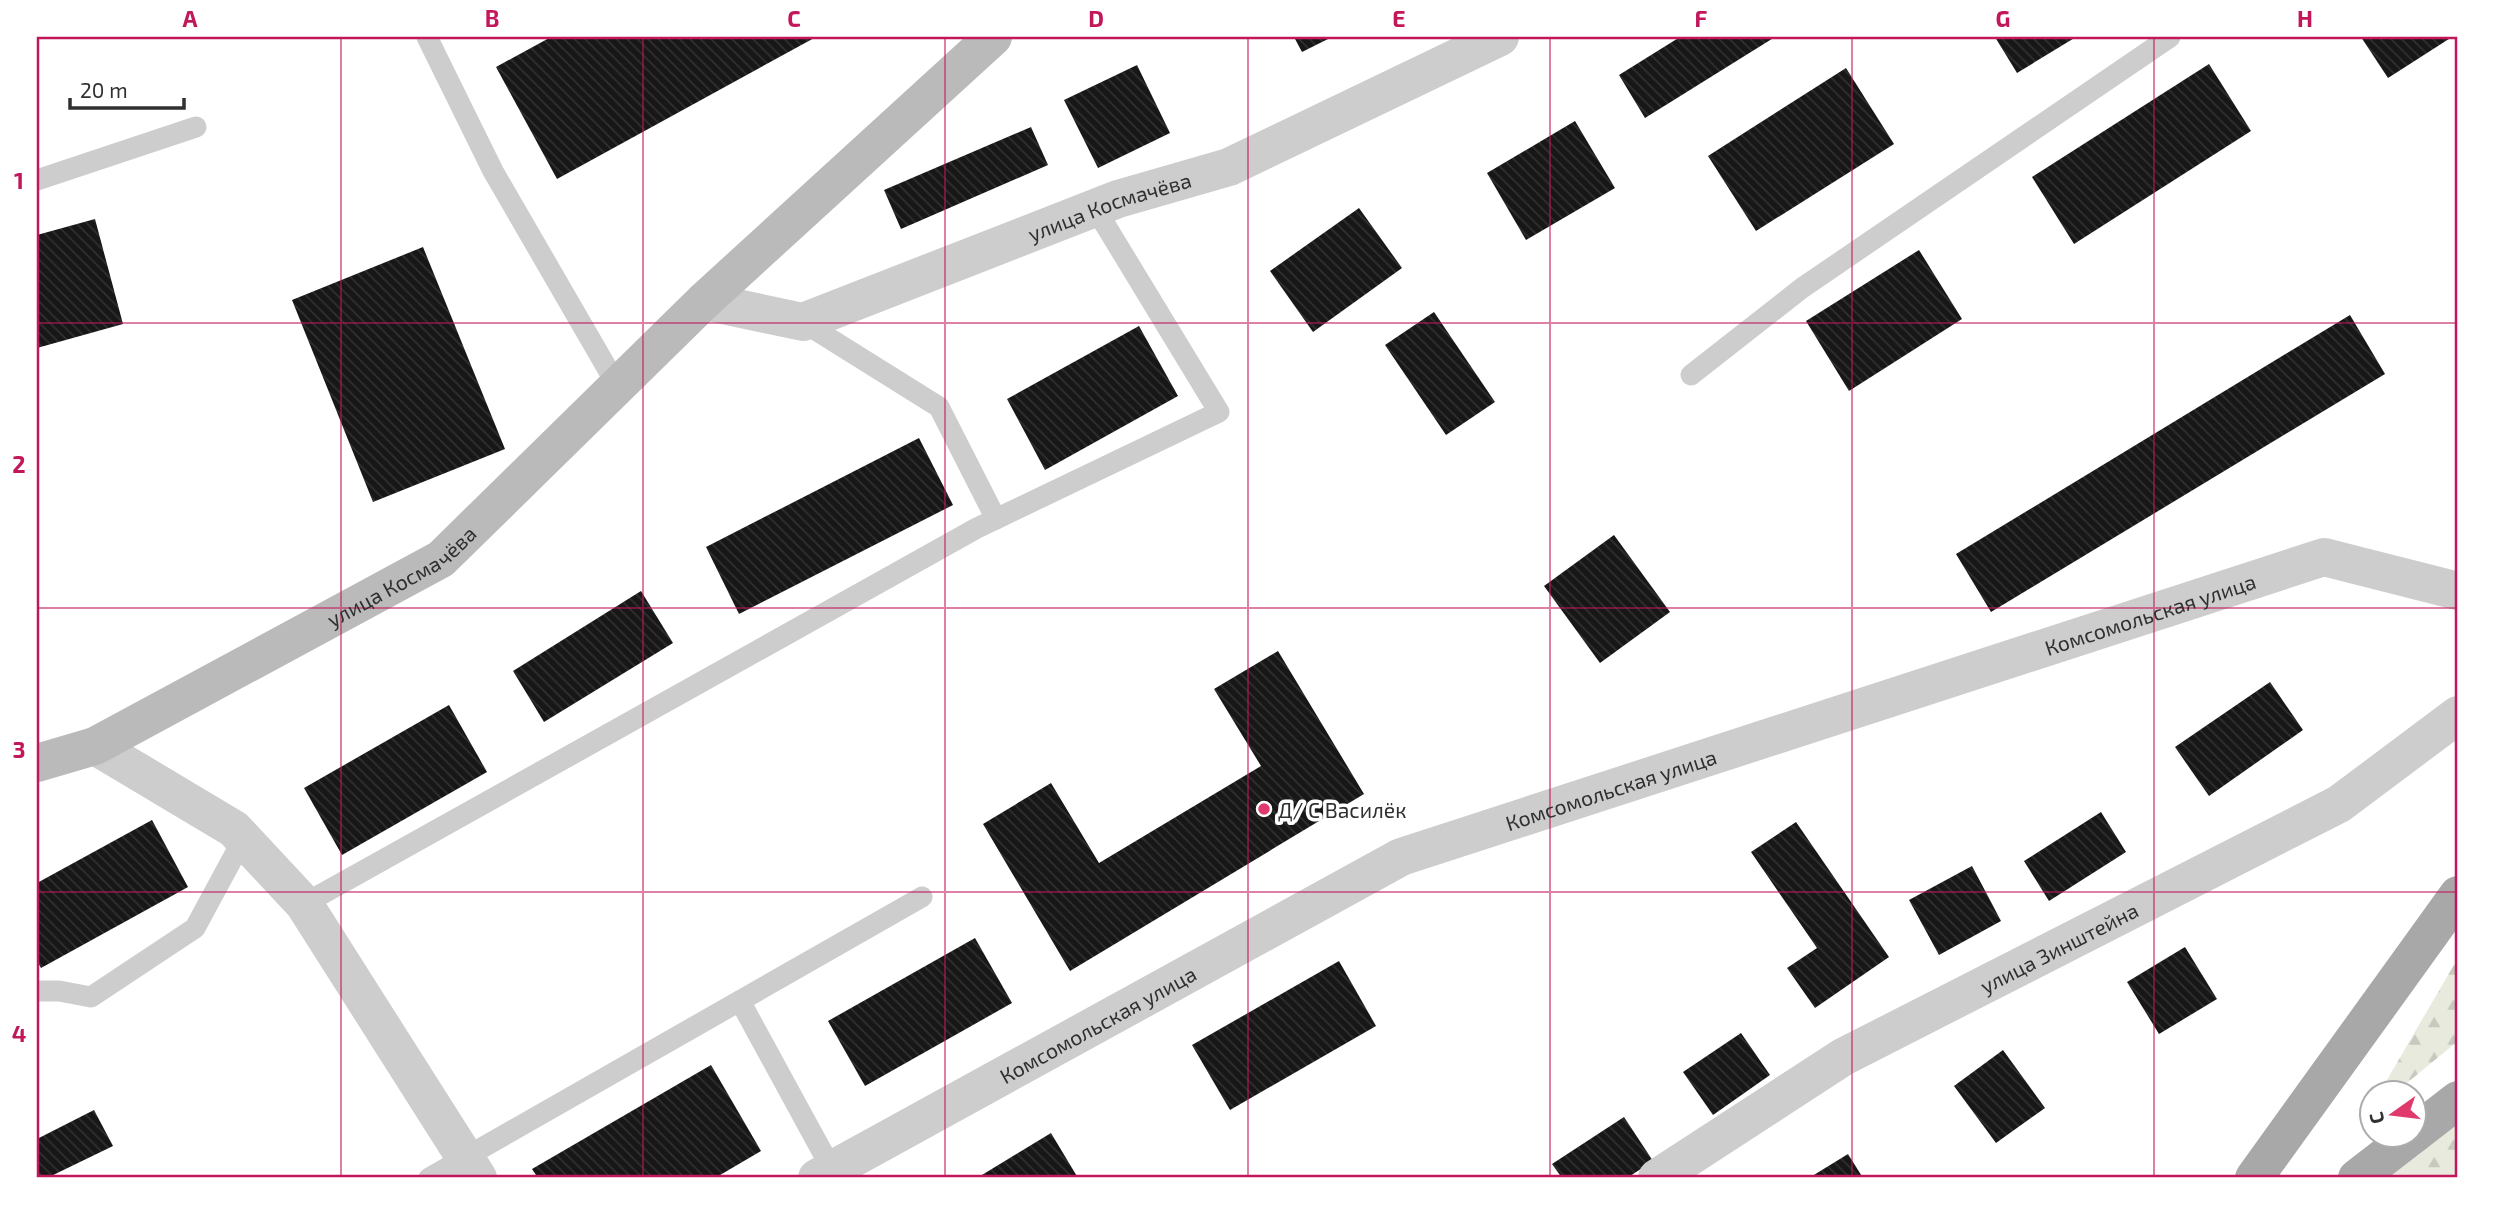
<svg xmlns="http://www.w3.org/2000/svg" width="2495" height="1215" font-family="'Exo 2',sans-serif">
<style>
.forest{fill:url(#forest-firs)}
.building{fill:url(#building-back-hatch)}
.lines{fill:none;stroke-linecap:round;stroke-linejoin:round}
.service{stroke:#cdcdcd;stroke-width:21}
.minor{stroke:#cdcdcd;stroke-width:38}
.secondary{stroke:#bababa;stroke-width:38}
.primary{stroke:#a8a8a8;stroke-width:38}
.grid{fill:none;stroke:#c2185b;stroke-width:2;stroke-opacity:0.55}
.poi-dot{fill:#e03a6d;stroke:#fff;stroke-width:2.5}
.labels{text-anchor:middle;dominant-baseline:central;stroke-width:7;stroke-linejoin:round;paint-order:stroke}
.street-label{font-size:21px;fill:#303030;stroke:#fff}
.poi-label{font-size:21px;fill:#303030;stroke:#fff;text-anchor:start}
.neatline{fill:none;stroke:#c2185b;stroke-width:2.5}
.grid-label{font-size:23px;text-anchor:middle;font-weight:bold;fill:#c2185b}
</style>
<defs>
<pattern id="forest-firs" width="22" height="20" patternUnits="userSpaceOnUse" patternTransform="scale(1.75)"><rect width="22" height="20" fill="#e7eadc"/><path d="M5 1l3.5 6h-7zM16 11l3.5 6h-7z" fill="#c6c9bd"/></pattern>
<pattern id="building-back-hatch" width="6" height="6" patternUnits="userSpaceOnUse" patternTransform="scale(1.75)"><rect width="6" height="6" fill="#171717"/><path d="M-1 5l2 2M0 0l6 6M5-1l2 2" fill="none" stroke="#303030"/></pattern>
</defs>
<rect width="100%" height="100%" fill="#fff"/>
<!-- forest -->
<g class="forest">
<path d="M2458,958V1041L2396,1092H2380Z"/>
<path d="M2458,1100V1178H2357Z"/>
</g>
<!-- building -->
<g class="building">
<path d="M551,37H816L557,179L496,67Z"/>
<path d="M1294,37H1332L1302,52Z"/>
<path d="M1680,37H1775L1645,118L1619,75Z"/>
<path d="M1995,37H2076L2017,73Z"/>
<path d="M2361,37H2452L2388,78Z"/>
<path d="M2209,64L2251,131L2074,244L2032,177Z"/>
<path d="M1137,65L1170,133L1098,168L1064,100Z"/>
<path d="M1846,68L1894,144L1756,231L1708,156Z"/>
<path d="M1575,121L1615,188L1526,240L1487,173Z"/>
<path d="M1031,127L1048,165L901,229L884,190Z"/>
<path d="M1359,208L1402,268L1313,332L1270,271Z"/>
<path d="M95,219L123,324L37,348V235Z"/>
<path d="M423,247L505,449L373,502L292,300Z"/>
<path d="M1919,250L1962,319L1849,391L1806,321Z"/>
<path d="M1434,312L1495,402L1446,435L1385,345Z"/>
<path d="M2350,315L2385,374L1991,612L1956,554Z"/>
<path d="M1139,326L1178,396L1045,470L1007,399Z"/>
<path d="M919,438L953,505L739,614L706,547Z"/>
<path d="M1614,535L1670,612L1600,663L1544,586Z"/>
<path d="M641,591L673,643L544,722L513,671Z"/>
<path d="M1278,651L1364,794L1070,971L983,824L1051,783L1099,863L1261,766L1214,689Z"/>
<path d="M2270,682L2303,730L2209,796L2175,747Z"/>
<path d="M449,705L487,772L342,855L304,788Z"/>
<path d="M2101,812L2126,852L2049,901L2024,861Z"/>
<path d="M152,820L188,887L41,968L37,961V883Z"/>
<path d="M1796,822L1889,957L1815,1008L1787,968L1817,948L1751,852Z"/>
<path d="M1972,866L2001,921L1939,955L1909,900Z"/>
<path d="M975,938L1012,1003L865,1086L828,1021Z"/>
<path d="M2185,947L2217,999L2159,1034L2127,982Z"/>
<path d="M1339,961L1376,1026L1230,1110L1192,1045Z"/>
<path d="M1741,1033L1770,1075L1713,1115L1683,1072Z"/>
<path d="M2003,1050L2045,1108L1996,1143L1954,1086Z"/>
<path d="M711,1065L761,1151L715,1178H538L532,1169Z"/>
<path d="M94,1110L113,1146L47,1178H37V1139Z"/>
<path d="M1624,1117L1653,1161L1627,1178H1562L1552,1164Z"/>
<path d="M1051,1133L1078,1178H977Z"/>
<path d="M1848,1154L1863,1178H1809Z"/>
</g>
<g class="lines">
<!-- service -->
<g class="service">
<path d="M427,37L493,171L618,387"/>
<path d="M37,180L196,127"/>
<path d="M803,322L939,407L996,519"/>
<path d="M1691,375L1802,288L2170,37"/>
<path d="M304,904L977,528L1219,412L1095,208"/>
<path d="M37,991H59L91,997L195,928L242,841"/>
<path d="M740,1001L836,1177"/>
<path d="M429,1178L922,897"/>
</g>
<!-- minor -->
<g class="minor">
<path id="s1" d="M704,301L803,322L1118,199L1229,167L1500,37"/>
<path d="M95,746L234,829L304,904L478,1178"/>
<path id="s2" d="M817,1178L1401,857L2324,557L2458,591"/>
<path id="s3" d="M1657,1178L1843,1057L2339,804L2458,715"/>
</g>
<!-- secondary -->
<path class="secondary" id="s4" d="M37,763L95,746L441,559L704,301L993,37"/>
<!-- primary -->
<g class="primary">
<path d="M2414,1134L2458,1100"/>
<path d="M2254,1178L2458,895"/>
<path d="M2357,1178L2414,1134"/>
</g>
</g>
<!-- grid -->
<path class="grid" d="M341,37V1178M643,37V1178M945,37V1178M1248,37V1178M1550,37V1178M1852,37V1178M2154,37V1178M37,323H2458M37,608H2458M37,892H2458"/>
<!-- markers -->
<circle class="poi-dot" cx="1264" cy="809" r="7"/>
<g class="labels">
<!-- street labels -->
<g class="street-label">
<text stroke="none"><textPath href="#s1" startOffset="429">улица Космачёва</textPath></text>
<text stroke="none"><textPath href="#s4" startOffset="411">улица Космачёва</textPath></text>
<text stroke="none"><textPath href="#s2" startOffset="1454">Комсомольская улица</textPath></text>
<text stroke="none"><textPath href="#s2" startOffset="887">Комсомольская улица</textPath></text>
<text stroke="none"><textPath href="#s3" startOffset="464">улица Зинштейна</textPath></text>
<text stroke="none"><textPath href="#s2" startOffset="320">Комсомольская улица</textPath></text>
</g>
<!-- poi labels -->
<g class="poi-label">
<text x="1278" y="809">Д/ С Василёк</text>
</g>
</g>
<!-- border -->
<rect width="2495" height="1215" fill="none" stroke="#ffffff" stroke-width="77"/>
<!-- north arrow -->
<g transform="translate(2393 1114) rotate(256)"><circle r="33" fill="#ffffff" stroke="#acacac" stroke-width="2"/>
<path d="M0-5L12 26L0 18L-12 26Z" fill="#e03a6d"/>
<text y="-10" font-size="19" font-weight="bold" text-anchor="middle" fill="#303030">С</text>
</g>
<!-- scale -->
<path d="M70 98v10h114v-10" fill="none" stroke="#303030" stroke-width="3.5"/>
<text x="80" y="98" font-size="21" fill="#303030" stroke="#ffffff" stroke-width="5" paint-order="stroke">20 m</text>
<rect x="38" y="38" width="2418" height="1138" class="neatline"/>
<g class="grid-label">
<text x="190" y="27">A</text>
<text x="492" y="27">B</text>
<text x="794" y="27">C</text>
<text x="1096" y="27">D</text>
<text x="1399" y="27">E</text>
<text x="1701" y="27">F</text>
<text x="2003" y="27">G</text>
<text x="2305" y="27">H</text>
<text x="19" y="189">1</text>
<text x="19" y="473">2</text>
<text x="19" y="758">3</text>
<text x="19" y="1042">4</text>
</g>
</svg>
